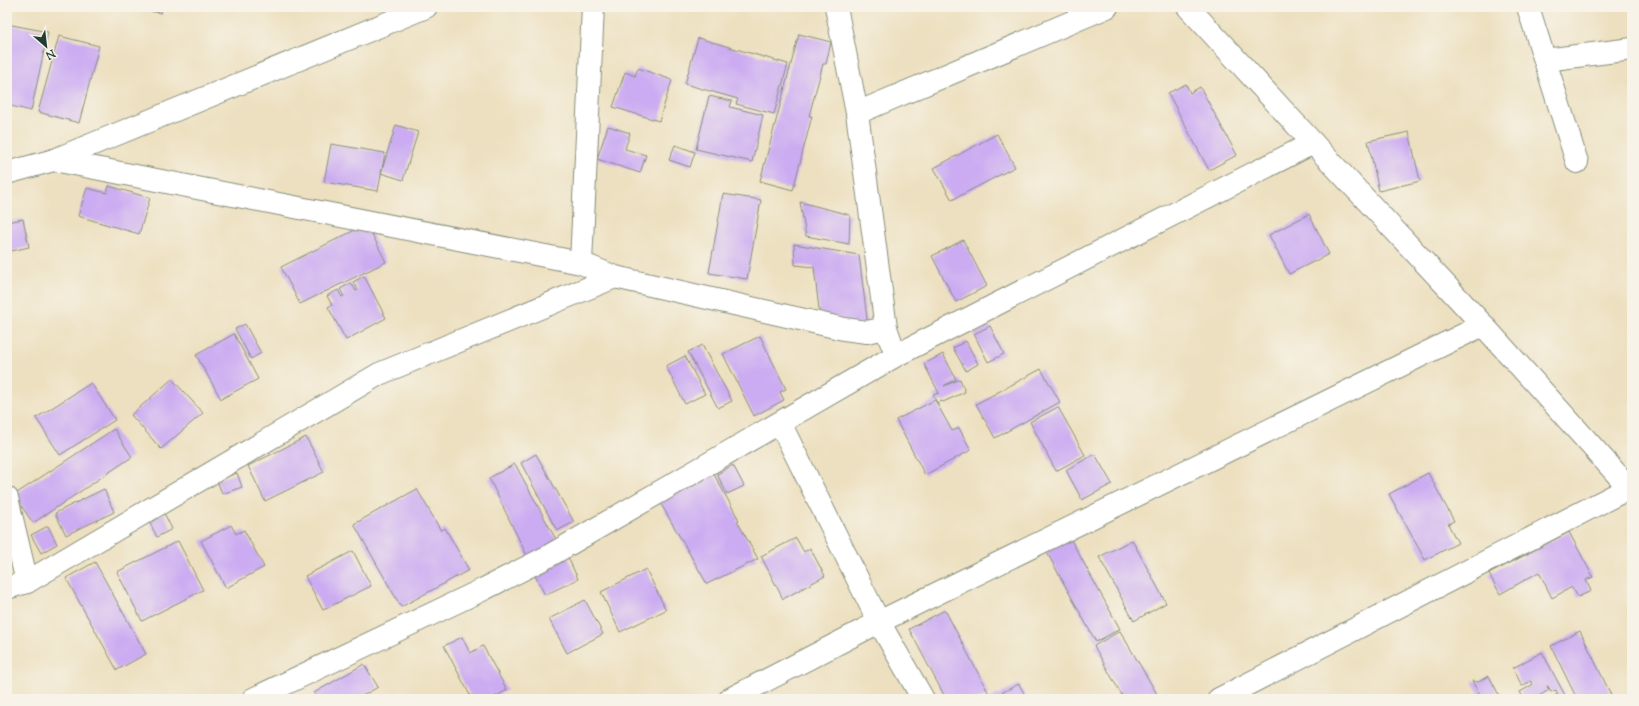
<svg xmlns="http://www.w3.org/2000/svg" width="1639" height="706" font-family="'Sorts Mill Goudy',serif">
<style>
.building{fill:#cbabf2}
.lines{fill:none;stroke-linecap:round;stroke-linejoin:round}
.minor-casing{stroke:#868e7a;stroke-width:24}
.minor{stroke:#fff;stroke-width:22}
</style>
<rect width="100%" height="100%" fill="#f7f3e8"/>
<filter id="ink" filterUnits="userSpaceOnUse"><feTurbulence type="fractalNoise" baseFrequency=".025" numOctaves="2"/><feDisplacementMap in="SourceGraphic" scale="8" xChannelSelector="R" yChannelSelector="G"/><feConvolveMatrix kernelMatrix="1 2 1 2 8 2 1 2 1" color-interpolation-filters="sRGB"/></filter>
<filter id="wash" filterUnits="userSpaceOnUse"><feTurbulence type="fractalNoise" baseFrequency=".012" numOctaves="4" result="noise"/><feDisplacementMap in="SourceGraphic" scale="16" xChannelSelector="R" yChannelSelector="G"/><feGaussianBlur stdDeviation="0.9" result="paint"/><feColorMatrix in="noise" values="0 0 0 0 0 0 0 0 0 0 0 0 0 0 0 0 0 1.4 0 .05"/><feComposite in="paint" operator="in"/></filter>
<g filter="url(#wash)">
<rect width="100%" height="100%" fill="#ede0c0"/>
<g id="blocks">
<!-- building -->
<g class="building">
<path d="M123,7H162L161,13Z"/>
<path d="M7,24L48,32L31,111L7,105Z"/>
<path d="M799,34L831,42L826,64H823L809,116H812L793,190L760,181Z"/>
<path d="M59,36L99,46L79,123L38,112Z"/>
<path d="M698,38L788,64L774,114L736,104L738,99L685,84Z"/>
<path d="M638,68L672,80L659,121L613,107L625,72L635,76Z"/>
<path d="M1186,84L1190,93L1200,87L1237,155L1209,170L1168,93Z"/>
<path d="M709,96L732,101L730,107L763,115L752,162L696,149Z"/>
<path d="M396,125L418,132L403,180L381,173Z"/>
<path d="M608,126L630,133L625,149L646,155L640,173L597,159Z"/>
<path d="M1409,132L1420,181L1379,191L1368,141Z"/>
<path d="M997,134L1015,167L952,200L934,168Z"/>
<path d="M331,144L385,153L378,191L324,182Z"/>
<path d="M675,145L695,152L690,167L669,160Z"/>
<path d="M109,186L150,198L139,234L78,216L87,188L107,193Z"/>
<path d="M723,194L761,200L747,279L709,273Z"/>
<path d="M800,202L850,215L849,244L806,236Z"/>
<path d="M1309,214L1329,254L1289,274L1269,235Z"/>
<path d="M23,219L29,247L7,252V222Z"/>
<path d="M367,224L386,262L300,304L281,267Z"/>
<path d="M963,240L987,286L956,302L932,256Z"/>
<path d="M794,244L859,255L868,327L820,318L814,267L795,265Z"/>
<path d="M364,276L386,318L346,340L328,307L332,305L327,296L338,290L342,297L344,296L340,289L351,283L356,291L358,290L353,282Z"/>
<path d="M245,324L261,353L251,359L235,329Z"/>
<path d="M990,326L1004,354L988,362L974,334Z"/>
<path d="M234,334L258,379L221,399L196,355Z"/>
<path d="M760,336L786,389L780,392L784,400L754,416L723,354Z"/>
<path d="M966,341L978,364L966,371L953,348Z"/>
<path d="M702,345L732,401L718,408L688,352Z"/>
<path d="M943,354L956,379L944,386L960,379L965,392L943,402L942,401L937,403L933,395L939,393L924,364Z"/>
<path d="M685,356L705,394L685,404L666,366Z"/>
<path d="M1041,369L1060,402L995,438L976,404Z"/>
<path d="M172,379L203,413L161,449L131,415Z"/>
<path d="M91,383L115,420L60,455L36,418Z"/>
<path d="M935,400L952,431L959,428L971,450L925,475L896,420Z"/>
<path d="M1058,407L1085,455L1056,471L1030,422Z"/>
<path d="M114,429L132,457L33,523L14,495Z"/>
<path d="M306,437L324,472L265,501L248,466Z"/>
<path d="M536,454L574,522L557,531L521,463Z"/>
<path d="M1095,454L1112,484L1082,500L1066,470Z"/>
<path d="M515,464L559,545L529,560L489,478Z"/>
<path d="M733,465L744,486L727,494L717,474Z"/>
<path d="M710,467L739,520L737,521L758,559L707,584L657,497Z"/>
<path d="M237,473L242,487L222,494L217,480Z"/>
<path d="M1428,473L1454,521L1448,524L1458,543L1425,560L1389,494Z"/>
<path d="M104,489L114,512L66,535L55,513Z"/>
<path d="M417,489L441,531L445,528L469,570L401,607L354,524Z"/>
<path d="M164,513L172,529L157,537L149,521Z"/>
<path d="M231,525L236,534L244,530L264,567L226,588L201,541Z"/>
<path d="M48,526L57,544L41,553L31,535Z"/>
<path d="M1569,532L1593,577L1586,580L1591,591L1578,597L1572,587L1552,598L1539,572L1500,594L1489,574Z"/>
<path d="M1069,536L1120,629L1096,642L1045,549Z"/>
<path d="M796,538L804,552L810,548L825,576L783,599L761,556Z"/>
<path d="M1132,540L1166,603L1134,621L1099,557Z"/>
<path d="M178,541L203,590L142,621L117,572Z"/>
<path d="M353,551L371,586L323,610L305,576Z"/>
<path d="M566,553L578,579L545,595L532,570Z"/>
<path d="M95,562L146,654L117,670L66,578Z"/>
<path d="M646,569L666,610L620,632L601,592Z"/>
<path d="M585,600L603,634L567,653L549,619Z"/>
<path d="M945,610L989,694L979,699H946L909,629Z"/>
<path d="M1120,631L1160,699H1124L1094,646Z"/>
<path d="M1580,631L1613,699H1577L1551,646Z"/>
<path d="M462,637L470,653L483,646L507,690L491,699H472L444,646Z"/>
<path d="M1542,652L1567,699H1549L1558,694L1556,690L1551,692L1548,686H1547L1549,690L1534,699H1524L1520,692L1532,685L1531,681L1522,686L1513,668Z"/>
<path d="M364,664L378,687L357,699H317L314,693Z"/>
<path d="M1489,676L1501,699H1482L1472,681L1478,682Z"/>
<path d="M1019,684L1027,699H989Z"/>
</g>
</g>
</g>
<g filter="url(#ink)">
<use href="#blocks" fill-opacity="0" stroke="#868e7a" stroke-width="1"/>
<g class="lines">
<!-- minor casing -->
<g class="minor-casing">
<g id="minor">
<path d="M836,7L857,113L886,328L891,342"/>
<path d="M1188,7L1313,143L1483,325L1632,491"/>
<path d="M1528,7L1577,162"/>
<path d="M1545,60L1632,49"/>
<path d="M857,113L1107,7"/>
<path d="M54,160L581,263L615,277L844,329L867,332L886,328"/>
<path d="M7,173L54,160L426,7"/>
<path d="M581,263L593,7"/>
<path d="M780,423L879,622L923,699"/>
<path d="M7,498L27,582"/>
<path d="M7,588L27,582L379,374L615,277"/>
<path d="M253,699L484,589L547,557L895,356L1313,143"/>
<path d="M730,699L879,622L1483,325"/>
<path d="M1219,699L1629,488"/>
</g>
</g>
<!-- minor -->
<use href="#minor" class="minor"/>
</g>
</g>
<!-- margin -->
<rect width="1639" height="706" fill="none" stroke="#f7f3e8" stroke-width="24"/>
<!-- north arrow -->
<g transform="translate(46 46) rotate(152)" stroke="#f7f3e8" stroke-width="3" paint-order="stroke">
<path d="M0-3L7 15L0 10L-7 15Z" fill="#1f3d34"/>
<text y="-6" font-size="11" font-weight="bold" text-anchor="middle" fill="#1f3d34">N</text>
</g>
</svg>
